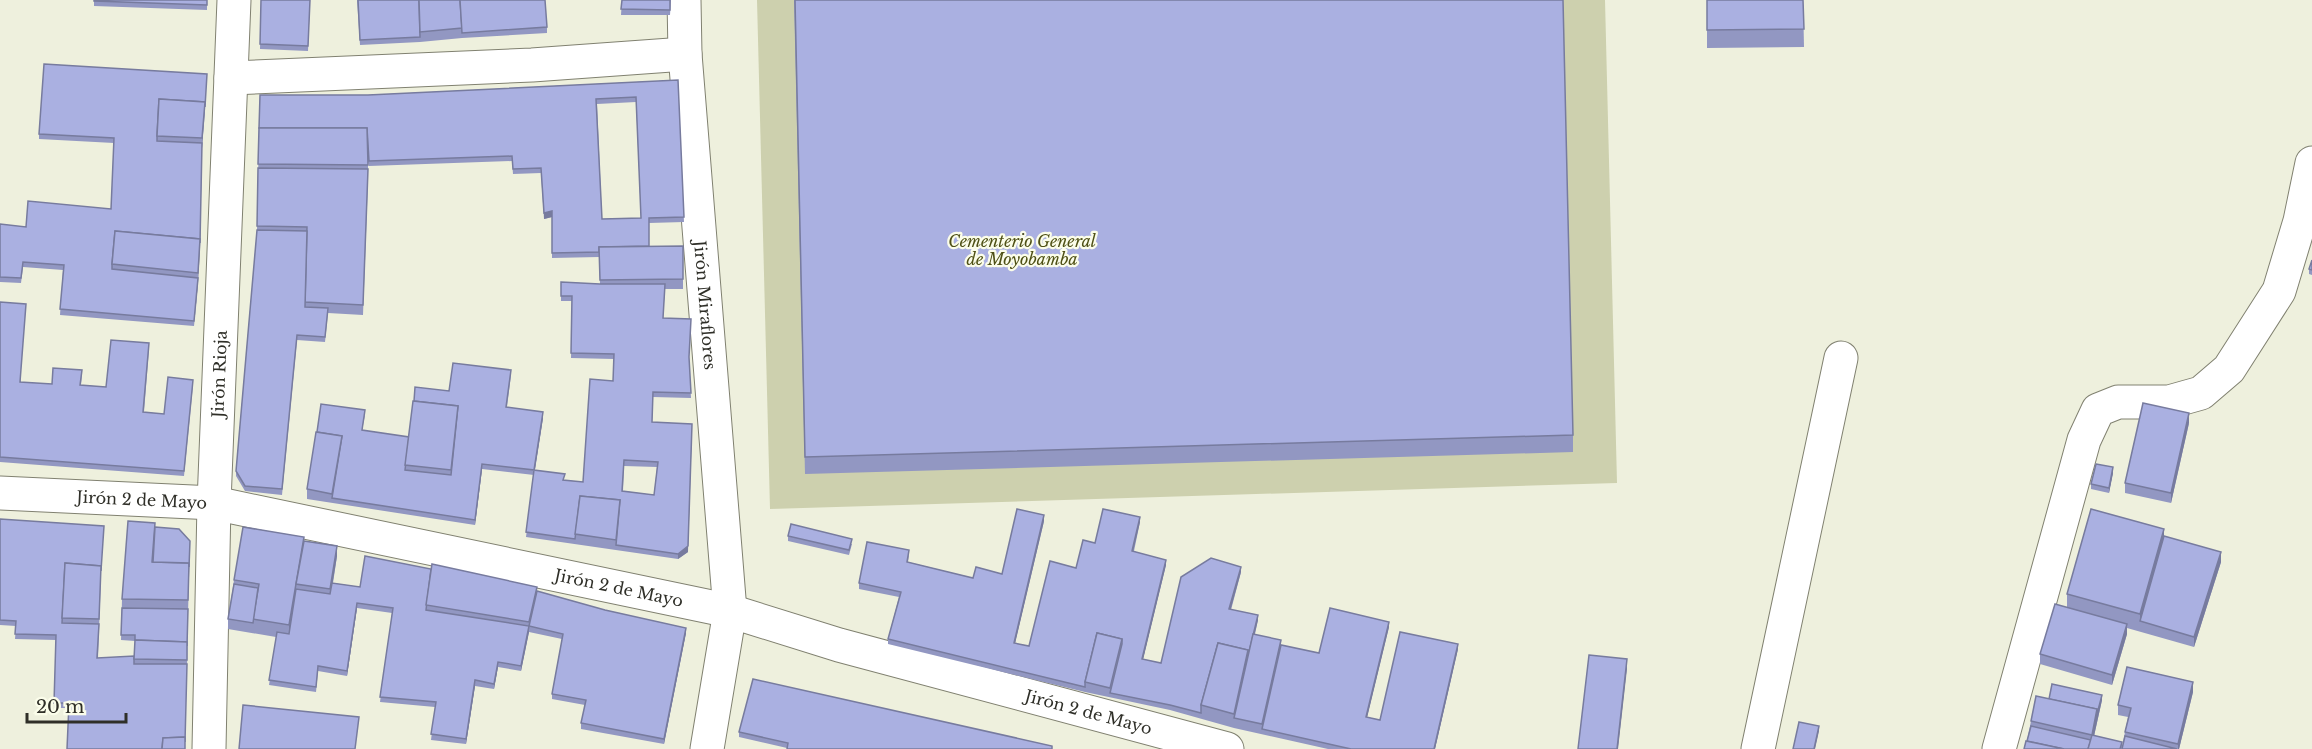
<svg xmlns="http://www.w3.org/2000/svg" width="2312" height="749" font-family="'Libre Baskerville',serif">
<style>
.green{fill:#cdd0ae}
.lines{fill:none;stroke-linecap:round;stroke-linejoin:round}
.minor-casing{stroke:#808170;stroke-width:35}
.secondary-casing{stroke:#808170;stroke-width:35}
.minor{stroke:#fff;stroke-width:33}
.secondary{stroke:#fff;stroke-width:33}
.wall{fill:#9297c2;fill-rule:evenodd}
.shaded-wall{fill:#777b9e}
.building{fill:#aab0e1;stroke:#777b9e;stroke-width:1.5;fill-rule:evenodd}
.labels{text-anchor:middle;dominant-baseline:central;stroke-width:4.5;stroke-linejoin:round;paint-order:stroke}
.park-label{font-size:16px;font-style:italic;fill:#4e5015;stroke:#fbfdea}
.street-label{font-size:16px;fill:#2f2f28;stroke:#fbfdea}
</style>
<rect width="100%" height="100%" fill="#eef0dd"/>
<!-- green -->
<path class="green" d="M757,0H1605L1617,483L770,509Z"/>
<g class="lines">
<!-- minor casing -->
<g class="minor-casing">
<g id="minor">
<path id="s1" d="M684,0L685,54L730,611L707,749"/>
<path d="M231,78L532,65L685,54"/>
<path id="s2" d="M209,749L214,503L234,0"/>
<path d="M1758,749L1841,358"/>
<path d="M1999,749L2084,440L2098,410L2118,402H2169L2201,393L2229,369L2279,291L2300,221L2312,163"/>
</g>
</g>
<!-- secondary casing -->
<g class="secondary-casing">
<g id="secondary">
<path id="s3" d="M0,493L214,503L730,611L839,645L1227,749"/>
</g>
</g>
<!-- minor -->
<use href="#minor" class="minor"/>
<!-- secondary -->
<use href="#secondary" class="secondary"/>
</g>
<!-- wall -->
<g class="wall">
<path d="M207,0V10L94,6V1Z"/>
<path d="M261,0H310L308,51L260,49Z"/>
<path d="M357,0L547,27V33L462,38L420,42L360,45Z"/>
<path d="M622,0H671L670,15H621Z"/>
<path d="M794,0L1573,435V452L805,474Z"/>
<path d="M1707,0H1803L1804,47L1707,48Z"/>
<path d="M678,80L684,222L649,223V246H683V289H665L663,318L689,359L691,398L653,397L652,422L688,552L678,559L526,537L534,475L482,469L475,525L307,499V489L365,415L362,430L409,437L449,391L511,375L507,407L543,418L535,470L564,480L583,482L613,381L614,359L571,358L572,301H561V282L600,284L599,257L552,258V217L544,219L541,173L513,174L512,161L369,166L368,162V180L363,315L328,313L325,342L297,340L282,495L245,491L236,476V471L257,230L259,128L368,95ZM636,102L641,218L602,219L597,104ZM624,466L657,467L654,495L623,491Z"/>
<path d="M205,112L202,148L198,283L194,326L60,315L63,270L23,267L21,283L0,282V224L26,227L111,209L114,143L39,139V134Z"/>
<path d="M2312,260V275L2309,274V269Z"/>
<path d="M0,302L21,382L52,384L82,375L81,385L106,387L149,349L144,412L164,414L193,385L184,476L0,462Z"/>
<path d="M2189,423L2171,503L2125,493V483Z"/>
<path d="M2113,473L2109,493L2091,489V484Z"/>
<path d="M0,519L101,576L98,658L134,656L135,641L121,640L122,599L155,527L190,541L188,614L187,670L69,708H54L56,640L15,639L16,626L0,625Z"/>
<path d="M1044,521L1015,643L1029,646L1095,543L1140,522L1134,551L1166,565L1143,659L1161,663L1241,572L1231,610L1258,620L1255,634L1281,645L1319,653L1389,627L1367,717L1380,720L1458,649L1435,749H1328L1234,728L1170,710L1085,692L888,644V639L899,597L859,589V583L909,555L908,562L973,578L1002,574Z"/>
<path d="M788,536L852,544L849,555L788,541Z"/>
<path d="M2164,536L2221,562L2194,647L2127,628V634L2112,685L2040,664V654L2067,607V594Z"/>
<path d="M304,541L337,556L333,583L360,587L537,591L686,633L664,744L581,729V723L585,705L552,699V694L562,639L529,632L521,671L498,667L494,689L475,686L466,744L431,740L435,707L380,702L392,613L357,608L347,676L318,671L316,692L269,685L276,637L228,629V619L234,580Z"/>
<path d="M2127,667L2193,682V692L2179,749H2024L2026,741H2027L2036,696L2049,699L2052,684L2102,695V700L2094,736L2122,742V747L2128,717L2118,715V705Z"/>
<path d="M739,732L1052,749L787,748L739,737Z"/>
</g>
<!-- shaded-wall -->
<g class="shaded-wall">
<path d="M207,74L202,148L200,249L198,283L194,326L198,278L202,138Z"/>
<path d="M552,211V217L544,219V213Z"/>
<path d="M543,412V418L534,475V470Z"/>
<path d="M2189,413V423L2171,503V493Z"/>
<path d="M692,429L688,552L678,559V554Z"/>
<path d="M482,464V469L475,525V520Z"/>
<path d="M2113,467V473L2109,493V488Z"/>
<path d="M1044,515V521L1014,648V643Z"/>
<path d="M1140,517V522L1132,556V551Z"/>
<path d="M2164,529V546L2140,621V614Z"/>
<path d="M304,537V551L296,584V594L289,639V625Z"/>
<path d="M337,546V556L330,599V589Z"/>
<path d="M2221,552V562L2194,647V637Z"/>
<path d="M1166,560V565L1142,664V659Z"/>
<path d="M1241,567V572L1229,615V609Z"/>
<path d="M357,603V608L347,676V671Z"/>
<path d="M1258,615V620L1234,718V714L1248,650Z"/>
<path d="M1389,622V627L1366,722V717Z"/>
<path d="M2127,624V634L2112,685V675Z"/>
<path d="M529,626V632L521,671V666Z"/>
<path d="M686,628V633L664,744V739Z"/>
<path d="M1281,640V650L1262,729V724Z"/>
<path d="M1458,644V649L1435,749H1434Z"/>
<path d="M1627,659V669L1618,749H1617Z"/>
<path d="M498,662V667L494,689V684Z"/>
<path d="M475,680V686L466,744V739Z"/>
<path d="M2193,682V692L2179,749H2178V744Z"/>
<path d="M2102,695V700L2092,745V735L2097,709Z"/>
<path d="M1819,726V731L1815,749H1814Z"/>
</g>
<!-- building -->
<g class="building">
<path d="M94,0H207V5L94,1Z"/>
<path d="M261,0H310L308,46L260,44Z"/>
<path d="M358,0H419L420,37L360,40Z"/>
<path d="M419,0H460L462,28L420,32Z"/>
<path d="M460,0H545L547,27L462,33Z"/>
<path d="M622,0H670V10L621,9Z"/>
<path d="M795,0H1563L1573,435L805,457Z"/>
<path d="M1707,0H1803L1804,29L1707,30Z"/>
<path d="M44,64L207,74L205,107V102L159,99L157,136V141L202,143L200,243V239L115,231L112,264V269L198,278L194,321L60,309L64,265L23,262L21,278L0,277V224L26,227L28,201L111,209L114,138L39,134Z"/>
<path d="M678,80L684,217L649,218V246L599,247V252L552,253V211L544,213L541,168L513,169L512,156L369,161L367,128H259L260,95H368ZM636,97L641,218L602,219L596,99Z"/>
<path d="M159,99L205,102L202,138L157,136Z"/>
<path d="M259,128H367L368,165L258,164Z"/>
<path d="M258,168L368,169L363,305L305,302L307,227L257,226Z"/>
<path d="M257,230L307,231L305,307L328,308L325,337L297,335L282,489L245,486L236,471Z"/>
<path d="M115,231L200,239L198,273L112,264Z"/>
<path d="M683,246V279L600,280L599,247Z"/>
<path d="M2312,260V270L2309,269Z"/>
<path d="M561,282L600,284H665L663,318L691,319L689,357L691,393L653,392L652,422L692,424L688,546L678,554L616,545L620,500L580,496L575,539L526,532L534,470L482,464L475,520L332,498L342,436L317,432L321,404L365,410L362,430L409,437L405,470L451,475L458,406L414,401L415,387L449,391L453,363L511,370L506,407L543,412L534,470L565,474L563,480L583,482L590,379L613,381L614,354L571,353L572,296H561ZM624,460L658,462L654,495L622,491Z"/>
<path d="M0,302L26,304L20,382L52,384L53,368L82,370L80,385L106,387L111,340L149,343L143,412L164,414L168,377L193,380L184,471L0,457Z"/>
<path d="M413,401L458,406L451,470L405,465Z"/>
<path d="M2143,403L2189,413L2171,493L2125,483Z"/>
<path d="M316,432L342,436L332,494L307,489Z"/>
<path d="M2096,464L2113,467L2109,488L2091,484Z"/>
<path d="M580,496L620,500L616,540L575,534Z"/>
<path d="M1017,509L1044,515L1014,643L1029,646L1050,561L1076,568L1083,540L1095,543L1103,509L1140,517L1132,551L1166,560L1142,659L1161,663L1181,577L1211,558L1241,567L1229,609L1258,615L1248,656V650L1218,643L1201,705V713L1170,705L1110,693L1122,644V639L1097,633L1085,682V687L888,639L901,592L859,583L867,542L909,550L907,562L973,578L976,567L1002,574Z"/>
<path d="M2091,509L2164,529L2140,614L2067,594Z"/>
<path d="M0,519L104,526L101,571V566L65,563L62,623L99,624L97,658L134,656V664H187L185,742V737L163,738L162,749H67L69,703H54L56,635L15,634L16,621L0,620Z"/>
<path d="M128,521L155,523L152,562L189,563L188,600L122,599Z"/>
<path d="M791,524L852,539L849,550L788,536Z"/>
<path d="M155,527L179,529L190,541L189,567V563L153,562Z"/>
<path d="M243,527L304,537L289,625L253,619L259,584L234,580Z"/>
<path d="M2164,536L2221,552L2194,637L2140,621Z"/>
<path d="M304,541L337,546L330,589L296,584Z"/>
<path d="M365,556L431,569L426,610L529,626L521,666L498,662L494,684L475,680L466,739L431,734L436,702L380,697L393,608L357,603L347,671L318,666L316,687L269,680L277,632L289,634L296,589L330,594L332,583L360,587Z"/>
<path d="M65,563L101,566L99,619L62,618Z"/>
<path d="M432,564L537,587L529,622L426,605Z"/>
<path d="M234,584L258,588L253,623L228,619Z"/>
<path d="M537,591L605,610L686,628L664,739L581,723L586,700L552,694L563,634L529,626Z"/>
<path d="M2055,604L2127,624L2112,675L2040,654Z"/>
<path d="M122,608L188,609L187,646V642L135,640V635H121Z"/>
<path d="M1330,608L1389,622L1366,717L1380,720L1400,632L1458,644L1434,749H1351L1262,729L1281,645L1319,653Z"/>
<path d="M1097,633L1122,639L1110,688L1085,682Z"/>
<path d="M1253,634L1281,640L1262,724L1234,718Z"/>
<path d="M135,640L187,642V660L134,659Z"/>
<path d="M1218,643L1248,650L1234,714L1201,705Z"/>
<path d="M1589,655L1627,659L1617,749H1578Z"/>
<path d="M2127,667L2193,682L2178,744L2125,732L2131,708L2118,705Z"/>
<path d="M753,679L1052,746V749H787L788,743L739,732Z"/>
<path d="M2052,684L2102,695L2097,714V709L2049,699Z"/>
<path d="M2036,696L2097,709L2092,735L2031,721Z"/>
<path d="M243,705L359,717L355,749H239Z"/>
<path d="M1799,722L1819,726L1814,749H1793Z"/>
<path d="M2031,726L2091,740L2088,749H2064L2027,741Z"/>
<path d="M2092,735L2122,742L2120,749H2088Z"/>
<path d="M2125,736L2177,749H2122Z"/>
<path d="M185,737V749H162L163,738Z"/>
<path d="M2026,741L2064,749H2024Z"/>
</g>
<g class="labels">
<!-- park labels -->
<g class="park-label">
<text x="1022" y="241">Cementerio General<tspan x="1022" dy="18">de Moyobamba</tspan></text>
</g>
<!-- street labels -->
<g class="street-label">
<text stroke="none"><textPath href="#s1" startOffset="306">Jirón Miraflores</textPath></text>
<text stroke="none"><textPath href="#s2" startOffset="375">Jirón Rioja</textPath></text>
<text stroke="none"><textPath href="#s3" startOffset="142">Jirón 2 de Mayo</textPath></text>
<text stroke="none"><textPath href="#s3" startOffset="628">Jirón 2 de Mayo</textPath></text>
<text stroke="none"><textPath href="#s3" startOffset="1114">Jirón 2 de Mayo</textPath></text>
</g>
</g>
<!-- scale -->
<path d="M27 713v9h99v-9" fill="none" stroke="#2f2f28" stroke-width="3"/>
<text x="36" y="713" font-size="18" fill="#2f2f28" stroke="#fbfdea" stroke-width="4.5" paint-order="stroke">20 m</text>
</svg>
